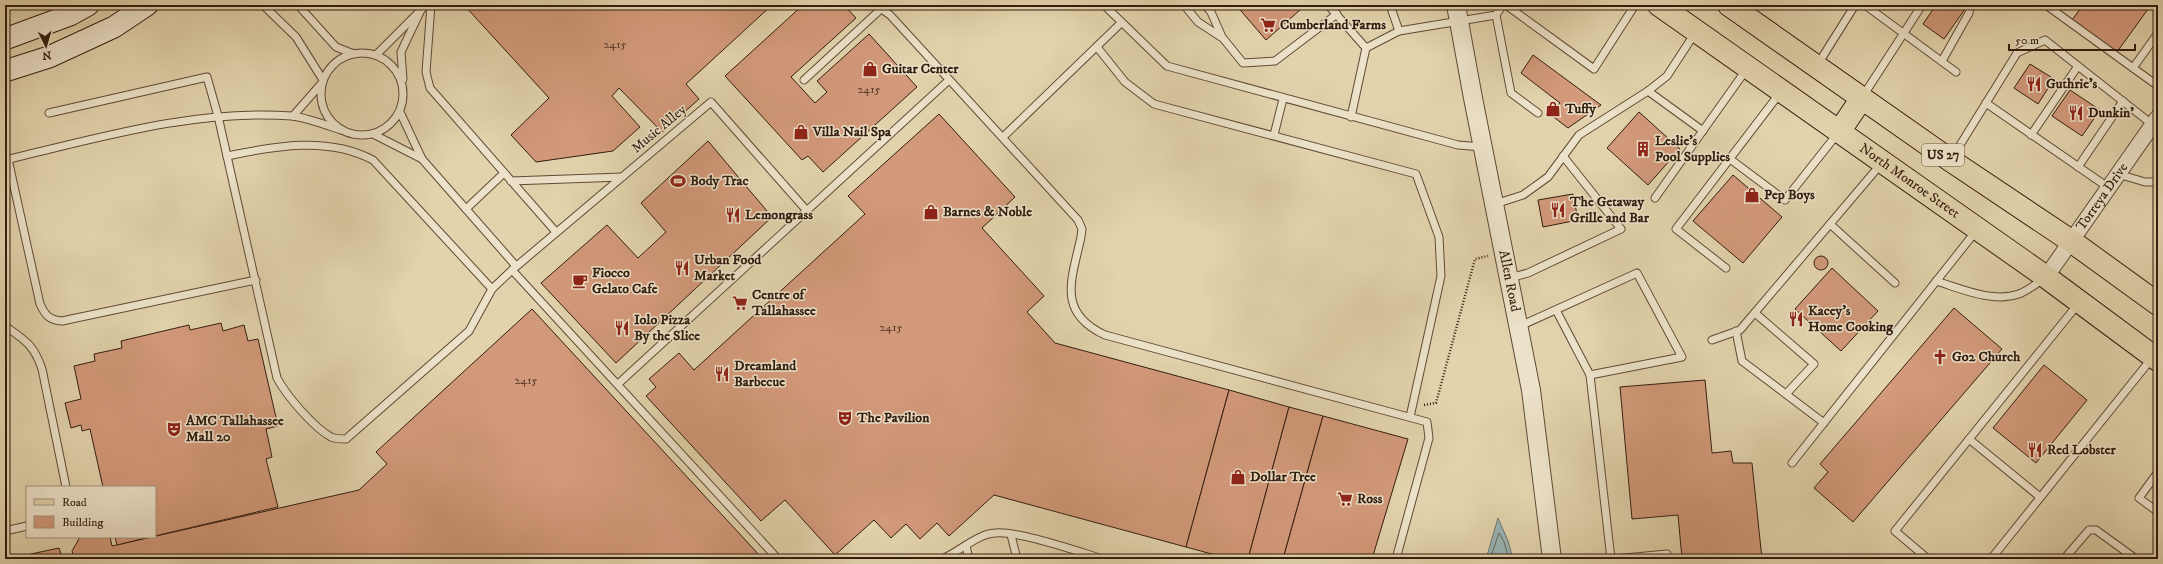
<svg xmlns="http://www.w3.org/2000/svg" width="2163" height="564" font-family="'IM FELL DW Pica',serif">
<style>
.water{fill:#9ab5b6;stroke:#717873}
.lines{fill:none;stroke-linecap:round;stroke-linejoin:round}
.shore{stroke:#666962;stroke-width:1}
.building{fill:#d2997a;stroke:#331d0f}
.service-casing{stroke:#5f4a36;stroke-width:9}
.minor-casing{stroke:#5f4a36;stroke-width:17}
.tertiary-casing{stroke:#5f4a36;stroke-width:20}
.secondary-casing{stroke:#331d0f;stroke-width:23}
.primary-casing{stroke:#331d0f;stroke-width:24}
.path{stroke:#331d0f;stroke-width:2.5;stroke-dasharray:1 2;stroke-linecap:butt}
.service{stroke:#ece2c9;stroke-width:7}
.minor{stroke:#ece2c9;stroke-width:15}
.tertiary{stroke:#ece2c9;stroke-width:18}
.secondary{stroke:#ece2c9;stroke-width:21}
.primary{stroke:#e2d3ac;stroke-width:22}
.labels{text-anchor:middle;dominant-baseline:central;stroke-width:3;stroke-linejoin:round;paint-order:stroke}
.number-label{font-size:12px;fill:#5b3c2a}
.shield{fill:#ece2c9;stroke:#6a5847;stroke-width:1}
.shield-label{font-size:13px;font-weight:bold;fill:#331d0f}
.poi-label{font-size:14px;font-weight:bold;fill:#331d0f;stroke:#ece2c9;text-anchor:start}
.street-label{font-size:14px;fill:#331d0f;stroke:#ece2c9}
</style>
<rect width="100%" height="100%" fill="#e2d3ac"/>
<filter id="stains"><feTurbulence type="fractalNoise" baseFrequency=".005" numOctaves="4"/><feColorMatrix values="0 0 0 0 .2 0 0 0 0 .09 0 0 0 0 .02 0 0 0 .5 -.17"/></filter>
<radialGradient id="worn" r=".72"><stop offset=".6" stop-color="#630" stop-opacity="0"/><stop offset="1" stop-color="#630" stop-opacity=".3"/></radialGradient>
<!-- water -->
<path class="water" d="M1498,518L1508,541L1513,559H1486Z"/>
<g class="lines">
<!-- shore -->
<path class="shore" d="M1490,559L1499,533L1504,542L1509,559"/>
</g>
<!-- building -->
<g class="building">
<path d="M464,5H772L686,84L699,99L662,132L619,88L612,96L640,127L613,151L536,162L511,135L549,98Z"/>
<path d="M803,5H844L856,18L791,77L815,103L827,92L817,81L869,34L917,87L823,172L808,156L802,160L725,76Z"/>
<path d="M1236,5H1296L1300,10L1266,40Z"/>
<path d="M1936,5H1960L1965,9L1944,39L1923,24Z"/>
<path d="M2083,5H2151L2117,52L2072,20Z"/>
<path d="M1533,55L1601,105L1568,128L1551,115L1560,103L1521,73Z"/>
<path d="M2030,64L2054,79L2038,104L2014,88Z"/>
<path d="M2070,90L2100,110L2082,136L2052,116Z"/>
<path d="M1639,112L1680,149L1648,185L1607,148Z"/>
<path d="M939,114L1015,197L982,228L1044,296L1027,312L1055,343L1229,390L1186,547L994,495L949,536L937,523L920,539L906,524L891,538L874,520L835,555L785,500L761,521L646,396L656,387L649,379L679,353L694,370L865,214L848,196Z"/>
<path d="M708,141L772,217L616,363L541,283L607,225L638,258L666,232L641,203Z"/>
<path d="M1733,175L1782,217L1743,263L1693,221Z"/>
<path d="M1573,194L1578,220L1543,227L1538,200Z"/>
<circle cx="1821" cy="263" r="7"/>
<path d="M1832,268L1878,311L1841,351L1795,309Z"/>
<path d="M1954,308L2002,349L1853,522L1814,488L1828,472L1820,464Z"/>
<path d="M532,309L761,557L759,559H8L59,548L62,557L73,555L72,551L80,537H110L112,546L359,490L387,464L376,452Z"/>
<path d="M221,323L223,331L244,325L248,341L258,339L278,426L266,429L272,457L266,459L278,507L155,536V487H103L90,429L82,431L81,425L71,428L65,403L81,399L74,366L95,361L94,354L122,348L121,341L189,325L190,330Z"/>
<path d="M2044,365L2087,400L2036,463L1993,428Z"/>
<path d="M1705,380L1712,453L1731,451L1733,463H1752L1762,559H1682L1678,515L1632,519L1620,387Z"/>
<path d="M1229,390L1289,407L1248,559H1230L1186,547Z"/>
<path d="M1289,407L1323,416L1283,559H1248Z"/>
<path d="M1323,416L1408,439L1372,559H1283Z"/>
<path d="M115,537H150L117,545Z"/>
</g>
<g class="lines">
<!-- service casing -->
<g class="service-casing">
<g id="service">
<path d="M263,5L296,37L323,80"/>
<path d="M298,5L336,47L354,54"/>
<path d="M431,5L426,72L430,88L556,232"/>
<path d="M876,5L890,15L1078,220L1082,229L1081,237C1072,279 1056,312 1105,335L1427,422L1429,438L1396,559"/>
<path d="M1104,5L1167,66L1458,145L1482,147"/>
<path d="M1184,5L1198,22L1221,37"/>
<path d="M1205,5L1211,12L1222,37L1243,63L1275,61L1337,14"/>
<path d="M1328,5L1366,48"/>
<path d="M1390,5L1399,31"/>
<path d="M1506,5L1594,69L1635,5"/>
<path d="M1865,5L1956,72"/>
<path d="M2046,5L2158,86"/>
<path d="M1496,15L1511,93L1538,113"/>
<path d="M1097,47L1125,82L1154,104L1416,174L1439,237L1441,276L1410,417"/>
<circle cx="362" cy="94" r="41"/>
<path d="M376,55L426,5"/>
<path d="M1942,61L1969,13L1970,5"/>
<path d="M1818,64L1855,5"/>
<path d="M2133,68L2158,33"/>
<path d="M403,79L401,52L420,12"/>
<path d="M804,80L881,9"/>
<path d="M1648,91L1703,131"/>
<path d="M1863,96L1922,5"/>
<path d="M1986,103L2109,188"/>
<path d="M400,112L422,159L516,266"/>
<path d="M49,113L207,77L218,116L277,378C286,395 313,427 331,437C335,439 341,439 346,439L469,331L492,289L512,270L711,102L807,211"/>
<path d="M293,116L321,84"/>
<path d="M1351,117L1366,48L1399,31L1496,15L1503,5"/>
<path d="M373,134L422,159"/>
<path d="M1274,135L1283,99"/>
<path d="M2031,135L2078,66"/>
<path d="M1003,137L1121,23"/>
<path d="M227,156C275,146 328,136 373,160L492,289"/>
<path d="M1952,158L2017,53L2045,40L2153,125"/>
<path d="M8,159L40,304C45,315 49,320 62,321L256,280"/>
<path d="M1730,159L1785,200L1838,133"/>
<path d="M5,160C99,138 194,109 292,116C308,118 326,125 341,130"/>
<path d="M2078,167L2123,101"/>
<path d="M2118,174L2145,182H2158"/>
<path d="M511,181L622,177"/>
<path d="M1655,198L1746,70"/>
<path d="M1495,204L1523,195L1548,177L1579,135L1648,91L1667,76L1695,33"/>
<path d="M466,209L504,173"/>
<path d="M1830,224L1895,283"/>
<path d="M1726,268L1676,229L1780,93"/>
<path d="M512,270L778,559"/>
<path d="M1509,278L1528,273L1621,229L1563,156"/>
<path d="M1936,281C1962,289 1992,303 2019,294C2027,291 2036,284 2043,279"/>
<path d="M1556,310L1590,375L1611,559"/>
<path d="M1755,313L1814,364L1786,394"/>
<path d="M5,326C25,340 34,345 42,369L66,487"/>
<path d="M1520,326L1637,273L1682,357L1590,375"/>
<path d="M1736,331L1742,361L1824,423"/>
<path d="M1712,340L1740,330L1881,164"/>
<path d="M618,384L949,80"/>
<path d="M1969,439L2040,497"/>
<path d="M1792,463L1976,231"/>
<path d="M2158,472L2139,498L2158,512"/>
<path d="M5,531L27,526"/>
<path d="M1011,535L1017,559"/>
<path d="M966,546L969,559"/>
<path d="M942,559C959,552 977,534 995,533C1020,531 1076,551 1103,559"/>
<path d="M1614,559L1667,554"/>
<path d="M1928,559L1895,531L2078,304"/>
<path d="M1991,559L2152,358"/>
<path d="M2064,559L2089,530H2096L2136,559"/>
</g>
</g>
<!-- minor casing -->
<g class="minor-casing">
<g id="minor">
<path id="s1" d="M2046,277L2158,117"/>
</g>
</g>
<!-- tertiary casing -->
<g class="tertiary-casing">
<g id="tertiary">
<path id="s2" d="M1456,5L1473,98L1531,390L1552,559"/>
</g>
</g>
<!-- secondary casing -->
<g class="secondary-casing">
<g id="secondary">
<path d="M5,39L70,15L88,5"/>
<path d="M5,71L49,57L114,27L147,5"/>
</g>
</g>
<!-- primary casing -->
<g class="primary-casing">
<g id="primary">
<path id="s3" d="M1659,5L2046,277L2158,360"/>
<path d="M1729,5L1950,160L2071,241L2158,304"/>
<path d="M1839,132L1862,98"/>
</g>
</g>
<!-- path -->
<path class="path" d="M1424,405L1436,403L1475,259L1488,256"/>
<!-- service -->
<use href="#service" class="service"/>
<!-- minor -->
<use href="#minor" class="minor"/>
<!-- tertiary -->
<use href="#tertiary" class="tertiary"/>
<!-- secondary -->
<use href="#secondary" class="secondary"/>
<!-- primary -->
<use href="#primary" class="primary"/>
</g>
<!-- icons -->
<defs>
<g id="supermarket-bare" transform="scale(1.2)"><path d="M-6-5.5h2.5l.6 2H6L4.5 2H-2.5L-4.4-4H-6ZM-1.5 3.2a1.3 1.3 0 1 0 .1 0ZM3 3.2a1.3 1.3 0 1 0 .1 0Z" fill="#8f2418" stroke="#ece2c9" stroke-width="2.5" paint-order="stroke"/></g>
<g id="shop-bare" transform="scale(1.2)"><path d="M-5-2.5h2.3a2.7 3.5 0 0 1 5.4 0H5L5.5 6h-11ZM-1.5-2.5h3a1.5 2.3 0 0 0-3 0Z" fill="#8f2418" stroke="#ece2c9" stroke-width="2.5" paint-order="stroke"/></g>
<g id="restaurant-bare" transform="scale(1.2)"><path d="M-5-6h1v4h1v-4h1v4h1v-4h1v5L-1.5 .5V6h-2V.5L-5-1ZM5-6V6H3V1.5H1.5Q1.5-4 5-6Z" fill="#8f2418" stroke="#ece2c9" stroke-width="2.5" paint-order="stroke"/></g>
<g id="building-bare" transform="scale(1.2)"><path d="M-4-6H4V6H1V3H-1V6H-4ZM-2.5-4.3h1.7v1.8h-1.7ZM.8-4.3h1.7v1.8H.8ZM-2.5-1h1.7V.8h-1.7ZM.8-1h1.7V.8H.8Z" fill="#8f2418" stroke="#ece2c9" stroke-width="2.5" paint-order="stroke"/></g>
<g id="stadium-bare" transform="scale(1.2)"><path d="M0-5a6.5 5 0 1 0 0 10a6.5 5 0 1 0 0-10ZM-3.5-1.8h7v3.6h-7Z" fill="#8f2418" stroke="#ece2c9" stroke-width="2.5" paint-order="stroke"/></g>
<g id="cafe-bare" transform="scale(1.2)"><path d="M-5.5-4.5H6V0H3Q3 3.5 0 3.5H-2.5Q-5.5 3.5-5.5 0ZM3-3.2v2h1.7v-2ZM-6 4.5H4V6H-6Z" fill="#8f2418" stroke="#ece2c9" stroke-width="2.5" paint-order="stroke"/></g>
<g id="church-bare" transform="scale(1.2)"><path d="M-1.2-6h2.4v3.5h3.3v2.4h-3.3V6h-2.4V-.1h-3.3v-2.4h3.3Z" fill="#8f2418" stroke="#ece2c9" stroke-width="2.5" paint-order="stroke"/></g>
<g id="theatre-bare" transform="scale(1.2)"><path d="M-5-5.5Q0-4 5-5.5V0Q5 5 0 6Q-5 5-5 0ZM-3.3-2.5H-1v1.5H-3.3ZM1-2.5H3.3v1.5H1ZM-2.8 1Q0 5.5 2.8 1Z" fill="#8f2418" stroke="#ece2c9" stroke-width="2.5" paint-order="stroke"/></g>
</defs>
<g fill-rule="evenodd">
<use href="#supermarket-bare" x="1268" y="25"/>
<use href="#shop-bare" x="870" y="69"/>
<use href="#restaurant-bare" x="2034" y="84"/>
<use href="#shop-bare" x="1553" y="109"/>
<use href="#restaurant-bare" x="2076" y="113"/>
<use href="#shop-bare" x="801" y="132"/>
<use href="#building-bare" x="1643" y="149"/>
<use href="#stadium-bare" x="678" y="181"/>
<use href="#shop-bare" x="1752" y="195"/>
<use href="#restaurant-bare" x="1558" y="210"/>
<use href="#shop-bare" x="931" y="212"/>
<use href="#restaurant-bare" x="733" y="215"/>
<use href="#restaurant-bare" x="682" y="268"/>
<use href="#cafe-bare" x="580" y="281"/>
<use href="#supermarket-bare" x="740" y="303"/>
<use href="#restaurant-bare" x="1796" y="319"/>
<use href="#restaurant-bare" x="622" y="328"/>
<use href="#church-bare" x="1940" y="357"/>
<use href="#restaurant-bare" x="722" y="374"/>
<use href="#theatre-bare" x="845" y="418"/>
<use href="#theatre-bare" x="174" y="429"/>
<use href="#restaurant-bare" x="2035" y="450"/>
<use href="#shop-bare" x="1238" y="477"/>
<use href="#supermarket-bare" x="1345" y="499"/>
</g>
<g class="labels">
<!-- number labels -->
<g class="number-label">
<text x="615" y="44">2415</text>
<text x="869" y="89">2415</text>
<text x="891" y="327">2415</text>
<text x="526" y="380">2415</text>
</g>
<!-- shield labels -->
<rect class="shield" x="1922" y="144" width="42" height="22" rx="3"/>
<g class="shield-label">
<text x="1943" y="155">US 27</text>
</g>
<!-- poi labels -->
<g class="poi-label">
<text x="1280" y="25">Cumberland Farms</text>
<text x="882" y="69">Guitar Center</text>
<text x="2046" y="84">Guthrie's</text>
<text x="1565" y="109">Tuffy</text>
<text x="2088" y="113">Dunkin'</text>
<text x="813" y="132">Villa Nail Spa</text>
<text x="1655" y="141">Leslie's<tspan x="1655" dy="16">Pool Supplies</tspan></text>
<text x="690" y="181">Body Trac</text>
<text x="1764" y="195">Pep Boys</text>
<text x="1570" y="202">The Getaway<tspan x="1570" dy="16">Grille and Bar</tspan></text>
<text x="943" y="212">Barnes &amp; Noble</text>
<text x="745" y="215">Lemongrass</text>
<text x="694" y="260">Urban Food<tspan x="694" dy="16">Market</tspan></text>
<text x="592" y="273">Fiocco<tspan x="592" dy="16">Gelato Cafe</tspan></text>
<text x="752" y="295">Centre of<tspan x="752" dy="16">Tallahassee</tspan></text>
<text x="1808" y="311">Kacey's<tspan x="1808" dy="16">Home Cooking</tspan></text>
<text x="634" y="320">Iolo Pizza<tspan x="634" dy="16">By the Slice</tspan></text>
<text x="1952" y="357">Go2 Church</text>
<text x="734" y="366">Dreamland<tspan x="734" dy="16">Barbecue</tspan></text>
<text x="857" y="418">The Pavilion</text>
<text x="186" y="421">AMC Tallahassee<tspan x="186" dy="16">Mall 20</tspan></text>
<text x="2047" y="450">Red Lobster</text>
<text x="1250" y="477">Dollar Tree</text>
<text x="1357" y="499">Ross</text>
</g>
<!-- street labels -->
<g class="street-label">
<text transform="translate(659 129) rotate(-40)">Music Alley</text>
<text stroke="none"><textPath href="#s3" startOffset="306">North Monroe Street</textPath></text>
<text stroke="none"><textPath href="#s1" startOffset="98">Torreya Drive</textPath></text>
<text stroke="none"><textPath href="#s2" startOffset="281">Allen Road</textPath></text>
</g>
</g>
<!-- margin -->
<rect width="2163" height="564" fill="none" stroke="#e2d3ac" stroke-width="20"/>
<rect x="6" y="6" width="2151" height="552" fill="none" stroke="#331d0f" stroke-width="2"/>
<rect x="10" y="10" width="2143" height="544" fill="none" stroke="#331d0f"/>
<!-- legend -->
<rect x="26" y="486" width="130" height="52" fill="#ece2c9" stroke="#a2937f"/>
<rect x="34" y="499" width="20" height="6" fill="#e2d3ac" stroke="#a2937f"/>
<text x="62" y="506" font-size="12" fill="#331d0f">Road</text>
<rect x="34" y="516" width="20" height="12" fill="#d2997a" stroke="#a2937f"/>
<text x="62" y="526" font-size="12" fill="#331d0f">Building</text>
<!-- north arrow -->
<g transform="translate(46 46) rotate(175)" stroke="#ece2c9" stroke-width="3" paint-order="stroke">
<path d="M0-3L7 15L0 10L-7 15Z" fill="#331d0f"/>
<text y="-6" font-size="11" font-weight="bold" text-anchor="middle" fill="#331d0f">N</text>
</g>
<!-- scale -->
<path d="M2009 44v6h126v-6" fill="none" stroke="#331d0f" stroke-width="2"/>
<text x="2015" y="44" font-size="12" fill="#331d0f" stroke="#ece2c9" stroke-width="3" paint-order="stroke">50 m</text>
<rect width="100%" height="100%" filter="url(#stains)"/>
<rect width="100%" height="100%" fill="url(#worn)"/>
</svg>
